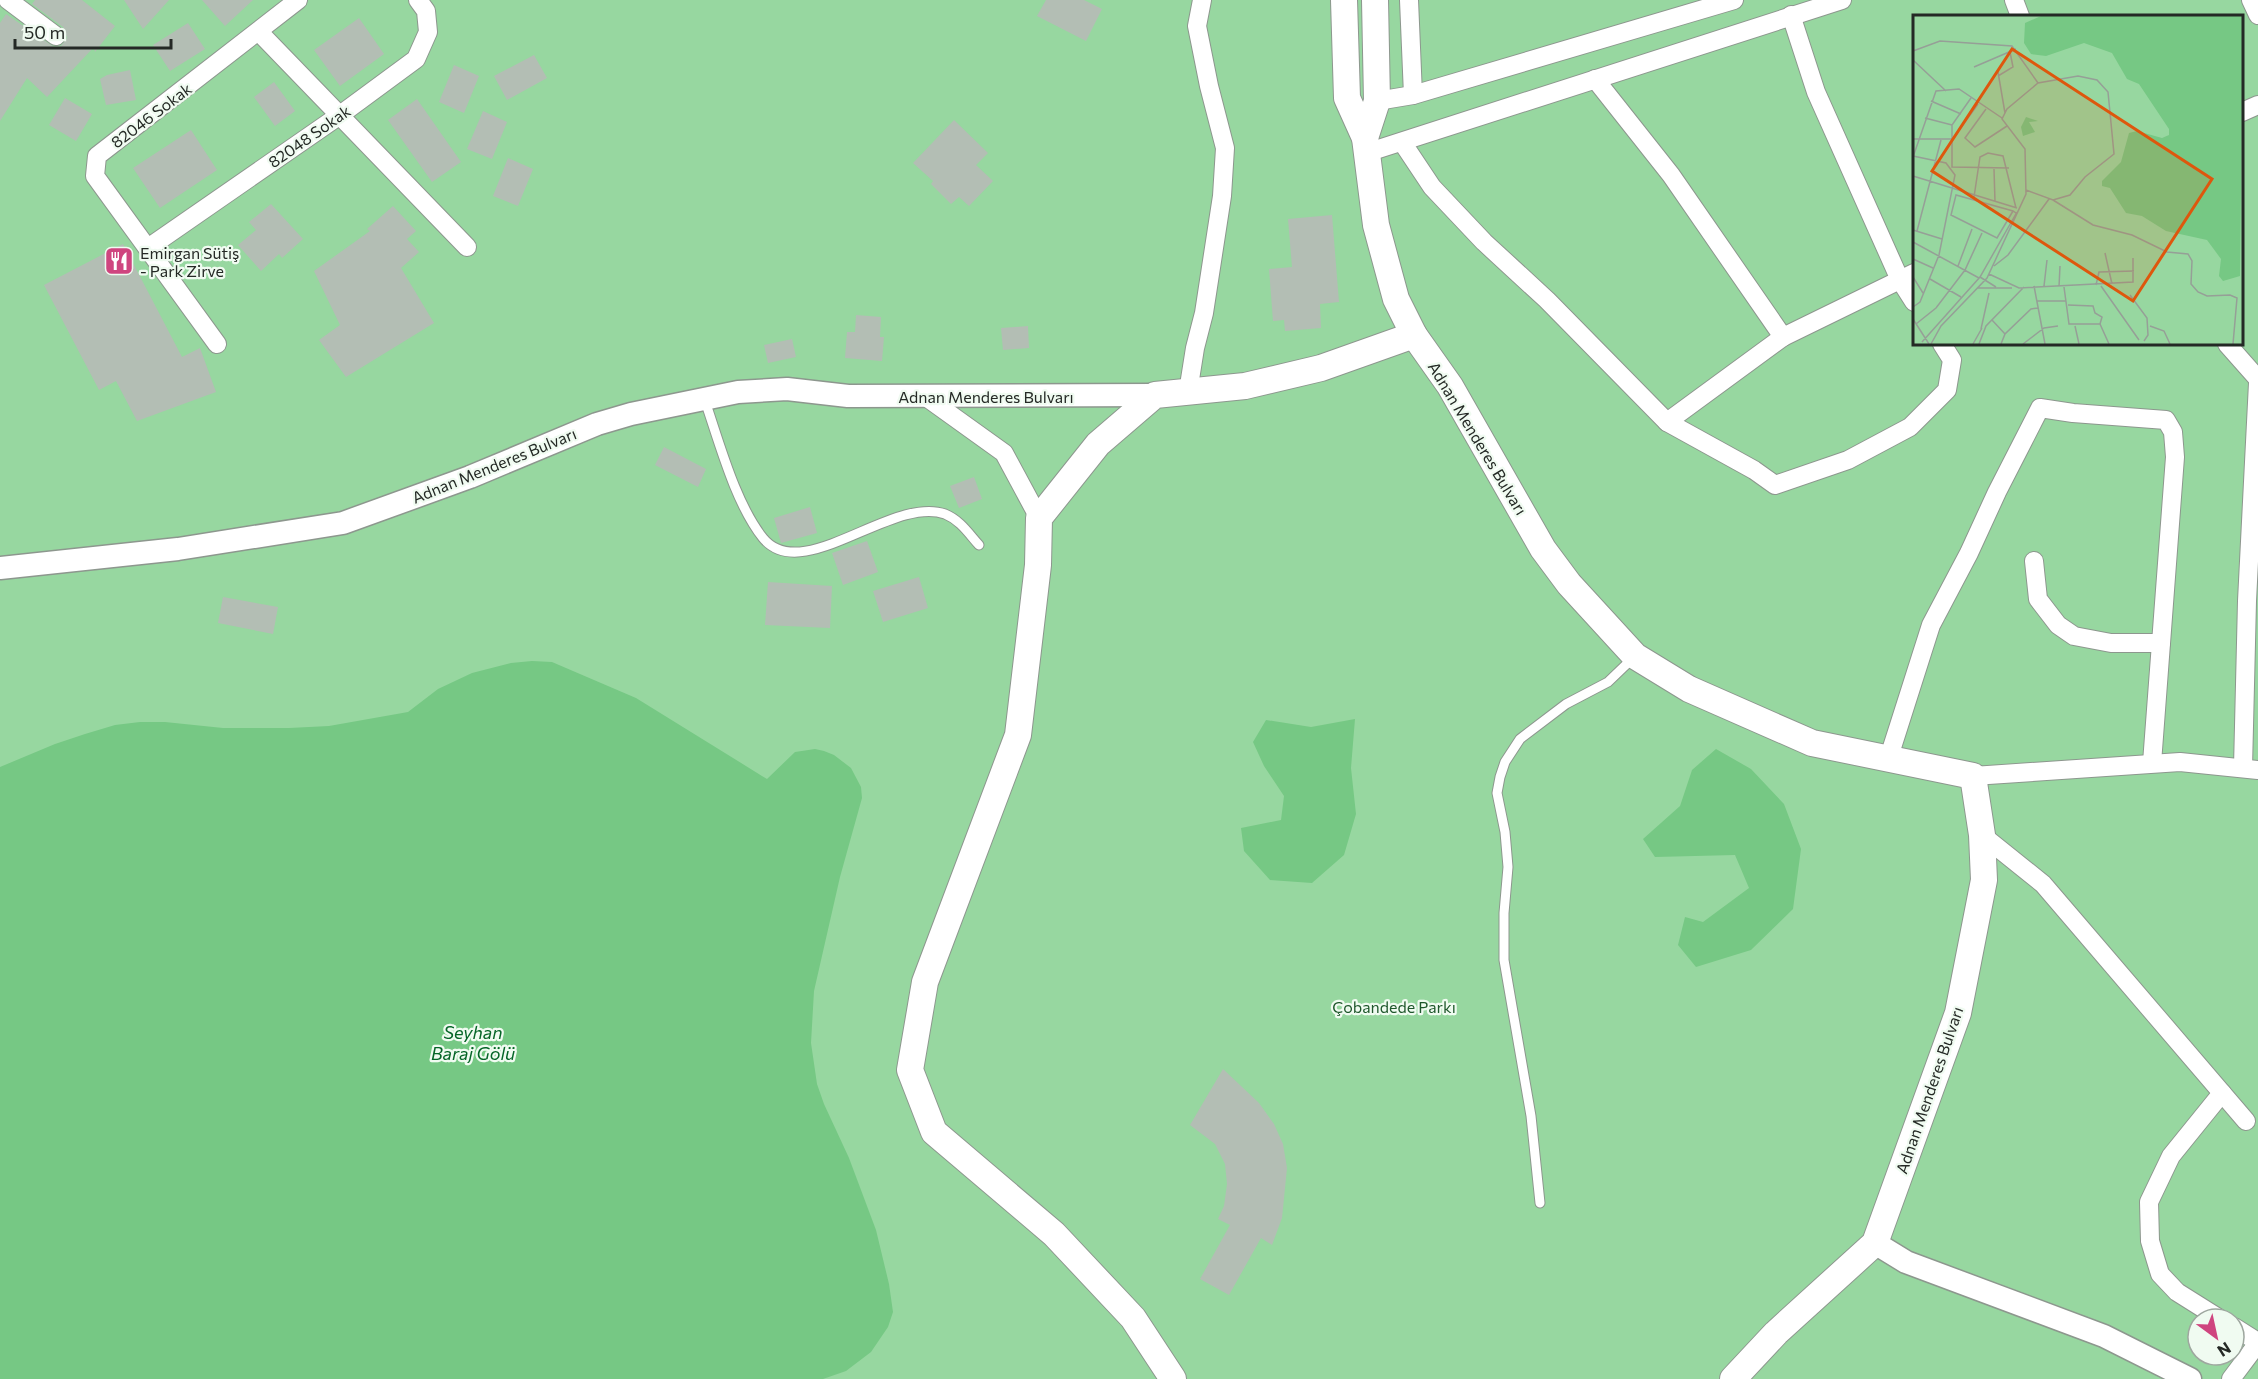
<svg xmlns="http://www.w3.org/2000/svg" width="2258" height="1379" font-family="Commissioner,sans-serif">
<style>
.green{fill:#97d7a0;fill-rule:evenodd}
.water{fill:#76c884}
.building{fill:#b3beb4}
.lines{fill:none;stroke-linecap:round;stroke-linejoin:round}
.service-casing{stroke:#8d978e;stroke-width:11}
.minor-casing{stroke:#8d978e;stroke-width:20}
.tertiary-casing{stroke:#8d978e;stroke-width:25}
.secondary-casing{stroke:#8d978e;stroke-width:28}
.service{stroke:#fff;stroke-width:9}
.minor{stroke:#fff;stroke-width:18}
.tertiary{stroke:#fff;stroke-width:22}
.secondary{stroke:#fff;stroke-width:26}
.labels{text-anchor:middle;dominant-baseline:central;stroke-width:4.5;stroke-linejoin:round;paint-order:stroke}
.street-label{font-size:16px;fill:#242925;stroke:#f0fbf1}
.poi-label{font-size:16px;fill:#242925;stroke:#f0fbf1;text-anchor:start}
.park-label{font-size:16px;fill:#1e572b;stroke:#f0fbf1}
.water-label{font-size:18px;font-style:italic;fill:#056527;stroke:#f0fbf1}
.inset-road{fill:none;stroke:#969f97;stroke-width:1.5}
.view{fill:#de570d;fill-opacity:0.15;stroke:#de570d;stroke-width:3}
.inset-edge{fill:none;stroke:#242925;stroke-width:3}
</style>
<rect width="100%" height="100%" fill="#e2eee3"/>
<!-- green -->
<path class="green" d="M0,0H2258V1379H0ZM1914,16H2242V344H1914ZM2198,1319H2234V1355H2198Z"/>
<!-- water -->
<g class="water">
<path d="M532,661L552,662L636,698L767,779L795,752L815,749L824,751L834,755L851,768L861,787L862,798L840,877L814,991L811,1043L817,1084L824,1104L849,1158L876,1230L889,1284L893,1312L888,1327L871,1352L846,1371L823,1379H0V767L55,744L85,734L115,725L140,722H165L223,728H289L329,726L408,712L438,689L472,673L511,663Z"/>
<path d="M1355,719L1351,768L1356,814L1344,855L1312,883L1270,880L1244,851L1241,828L1281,820L1284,796L1264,766L1253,742L1266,720L1311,727Z"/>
<path d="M1716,749L1751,769L1784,804L1801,849L1793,909L1751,950L1696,967L1678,945L1685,917L1703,922L1749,888L1735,855L1655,857L1643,839L1680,806L1692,770Z"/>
</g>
<!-- building -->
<g class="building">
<path d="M35,0H82L115,26L95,52L94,47L47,97L27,78L0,121V23L6,14L54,47L61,46L67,38L63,27L32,4Z"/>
<path d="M124,0H169L143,29Z"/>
<path d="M202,0H253L225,26Z"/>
<path d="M1046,0H1084L1102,9L1086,41L1037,16Z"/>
<path d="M359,18L384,54L340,86L314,50Z"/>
<path d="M188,23L205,49L170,71L153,45Z"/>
<path d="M534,55L547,78L507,100L494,76Z"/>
<path d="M454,65L479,76L464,113L439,102Z"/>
<path d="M130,70L136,100L106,105L100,79L107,75Z"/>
<path d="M274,82L295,111L275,126L254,97Z"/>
<path d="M65,98L92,114L76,141L49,125Z"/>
<path d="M417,99L461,162L432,182L388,120Z"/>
<path d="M483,111L507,122L492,159L467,149Z"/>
<path d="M954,120L988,153L976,165L993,181L969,206L959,197L951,204L931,184L933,181L913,163Z"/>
<path d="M191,130L217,170L160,208L133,168Z"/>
<path d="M508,158L533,169L518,206L493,196Z"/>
<path d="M271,204L303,239L282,258L279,254L261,271L238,245L256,230L249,222Z"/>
<path d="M393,206L416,231L407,239L419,252L401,268L434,323L346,377L319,340L340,325L314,271L370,231L367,229Z"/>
<path d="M1332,215L1339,302L1320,304L1321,328L1285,331L1284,320L1273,321L1269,269L1292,267L1288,219Z"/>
<path d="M123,244L182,357L200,348L216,392L137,421L116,381L99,390L44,285Z"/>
<path d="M856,315L881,317L880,337H884L882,361L845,358L847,332H855Z"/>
<path d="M1028,326L1029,348L1003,350L1001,328Z"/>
<path d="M792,339L796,357L768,363L764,345Z"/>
<path d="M664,447L706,469L698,487L655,465Z"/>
<path d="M974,477L982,499L959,508L950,486Z"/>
<path d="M810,507L817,533L781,543L774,518Z"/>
<path d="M867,541L878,572L843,585L832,553Z"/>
<path d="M919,577L928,608L883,622L873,591Z"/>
<path d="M768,582L832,586L830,628L765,625Z"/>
<path d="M223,597L278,607L273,634L218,623Z"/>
<path d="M1223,1069L1259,1103L1274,1124L1283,1144L1287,1168L1282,1218L1272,1245L1261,1238L1229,1295L1200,1279L1230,1225L1218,1219L1224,1206L1227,1184L1225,1164L1215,1144L1190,1125Z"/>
</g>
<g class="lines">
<!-- service casing -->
<g class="service-casing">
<g id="service">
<path d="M704,398C719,441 735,503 763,538C802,586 893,495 945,514C960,520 969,534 979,545"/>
<path d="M1540,1203L1531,1116L1504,960V913L1508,867L1505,832L1497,793L1500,777L1505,762L1520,739L1566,704L1608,682L1633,658"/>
</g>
</g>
<!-- minor casing -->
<g class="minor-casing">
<g id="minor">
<path d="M8,0L56,36"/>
<path d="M1409,0L1413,95"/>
<path d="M2014,0L2020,16"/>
<path d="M2251,0L2258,15"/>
<path d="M1791,15L1816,92L1900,280L1914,302"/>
<path d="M259,32L467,247"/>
<path d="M1595,79L1671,175L1783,337"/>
<path d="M1377,101L1413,95L1734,0"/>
<path d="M2242,112L2258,105"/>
<path d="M1402,142L1432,187L1484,242L1547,300L1667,422L1754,470L1775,485L1848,460L1910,427L1947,390L1952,360L1942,344"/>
<path d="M1366,153L1842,0"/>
<path d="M148,248L340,115L416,59L428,32L426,11L418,0"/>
<path d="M217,344L95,176L97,156L298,0"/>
<path d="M2227,344L2258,379"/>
<path d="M1188,392L1195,348L1204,313L1222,196L1225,148L1209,86L1197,26L1202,0"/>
<path d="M926,397L1004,453L1039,518"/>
<path d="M1667,422L1783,337L1914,273"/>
<path d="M2034,561L2038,599L2058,625L2074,636L2111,643H2161"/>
<path d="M1888,760L1931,625L1969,553L1997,492L2040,408L2073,413L2166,420L2173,432L2175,457L2152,763"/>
<path d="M2243,768L2247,601L2258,383"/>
<path d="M1973,776L2180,762L2258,770"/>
<path d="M1982,835L2043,884L2246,1121"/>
<path d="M2220,1319L2177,1292L2160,1274L2150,1241L2149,1202L2171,1156L2222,1093"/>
<path d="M2234,1327L2258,1342"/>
<path d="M2231,1379L2258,1343"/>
</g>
</g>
<!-- tertiary casing -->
<g class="tertiary-casing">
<g id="tertiary">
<path d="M0,568L178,549L343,523L470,477L597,424L631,414L738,392L787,389L848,396L1155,395"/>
<path d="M1875,1243L1906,1262L2104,1336L2190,1379"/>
</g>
</g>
<!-- secondary casing -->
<g class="secondary-casing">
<g id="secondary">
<path d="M1344,0L1347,98L1365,138L1376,225L1396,299L1414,335L1450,386L1543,549L1569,584L1635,656L1689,689L1812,743L1973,776L1982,835L1984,880L1958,1013L1875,1243L1776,1333L1733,1379"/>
<path d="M1365,138L1377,101L1375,0"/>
<path d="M1173,1379L1133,1318L1054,1234L934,1132L910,1070L925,982L1018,735L1038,565L1039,518L1098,444L1155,395L1245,386L1321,368L1414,335"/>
</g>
</g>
<!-- service -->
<use href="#service" class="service"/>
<!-- minor -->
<use href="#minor" class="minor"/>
<!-- tertiary -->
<use href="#tertiary" class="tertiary"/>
<!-- secondary -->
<use href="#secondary" class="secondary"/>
</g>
<!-- icons -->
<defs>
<g id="restaurant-square" transform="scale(1.5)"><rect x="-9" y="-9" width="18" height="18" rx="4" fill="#cf457f" stroke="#f0fbf1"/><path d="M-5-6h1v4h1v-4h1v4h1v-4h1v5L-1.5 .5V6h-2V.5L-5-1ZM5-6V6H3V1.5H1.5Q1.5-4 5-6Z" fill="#fff"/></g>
</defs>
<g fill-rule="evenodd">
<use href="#restaurant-square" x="119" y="261"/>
</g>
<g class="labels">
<!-- street labels -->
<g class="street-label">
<text transform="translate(151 115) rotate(-37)">82046 Sokak</text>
<text transform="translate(309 136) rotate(-35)">82048 Sokak</text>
<text x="986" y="396">Adnan Menderes Bulvarı</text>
<text transform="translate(1478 438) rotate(59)">Adnan Menderes Bulvarı</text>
<text transform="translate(494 465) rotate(-22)">Adnan Menderes Bulvarı</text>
<text transform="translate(1929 1090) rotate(-71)">Adnan Menderes Bulvarı</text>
</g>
<!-- poi labels -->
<g class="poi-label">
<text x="140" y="252">Emirgan Sütiş<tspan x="140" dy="18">- Park Zirve</tspan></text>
</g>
<!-- park labels -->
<g class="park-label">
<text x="1394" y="1006">Çobandede Parkı</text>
</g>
<!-- water labels -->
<g class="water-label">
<text x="473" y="1032">Seyhan<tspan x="473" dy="21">Baraj Gölü</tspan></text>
</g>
</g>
<!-- overview -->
<g transform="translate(1913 15)">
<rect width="330" height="330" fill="#e2eee3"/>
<path d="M0,1H330V329H0Z" fill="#97d7a0"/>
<path d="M128,1H330L327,261L310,266L306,261L308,244L294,225L253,216L229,201L213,198L197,173L189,171V166L208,147L216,118L224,116L249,123L256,120V114L226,69L214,64L199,38L171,28L133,41L118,39L111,28L112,8ZM113,102L125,106L116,107L122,117L110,121L108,112Z" fill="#76c884"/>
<path class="inset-road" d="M0,36L27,26L99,31L125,68M0,45L33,76M61,52L103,34M85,57L92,98M85,61L100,52L97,37M58,83L39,110V152L96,153M18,86L48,99M73,94L52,123L62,132L94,111M12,103L39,110M42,121L65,89M0,124H41M0,142L23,76L46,74L89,103M81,154L82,187M0,161L104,193M61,182L67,142L75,138L90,141L103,193M140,185L180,210L219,220L254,237L275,239L279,246L278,269L285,277L294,281L317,280L324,283L320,329M100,196L84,223L38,200L43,180L100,196L103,198M0,215L29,224M4,216L28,125M0,227L66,263M192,238L199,269M0,244L20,253M45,251L59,214M81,251L95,240L136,184M76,259L106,273L220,267V243M0,262L10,278M67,262L83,272M17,264L48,282M183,270L186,257L221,256M121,271L132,329M131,271L134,245M188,271L226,325M146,272L147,251M151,272L156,309H187M64,273H99M217,280L234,303L235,320L231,326M124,286H153M155,290L180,291L182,298L189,302L187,309M0,292L7,287L26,240L42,160L33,148L0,141M0,304L16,329M79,305L92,319M3,309L23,293L52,255L69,218M187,309L196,329M162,311L166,329M237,311L251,316L257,329M68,314L76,278M9,327L67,262L104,197M18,329L28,311L74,263L113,179L112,134L89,104L94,94L125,68L165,61L184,65L195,77L201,139L172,162L157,180L140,185L113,175M60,329L69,313M66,329L73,311L111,272M88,329L92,319L118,294L125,293M110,329L131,313L145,311"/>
<path class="view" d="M99,34L299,164L220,286L19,156Z"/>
<rect width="330" height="330" class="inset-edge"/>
</g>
<!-- north arrow -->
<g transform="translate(2216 1337) rotate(147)"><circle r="28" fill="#f0fbf1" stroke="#9ea79f" stroke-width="1.5"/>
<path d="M0-4.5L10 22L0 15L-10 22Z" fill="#cf457f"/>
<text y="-9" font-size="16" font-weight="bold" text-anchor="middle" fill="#242925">N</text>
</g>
<!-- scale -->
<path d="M15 39v9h156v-9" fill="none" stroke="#242925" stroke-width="3"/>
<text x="24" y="39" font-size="18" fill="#242925" stroke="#f0fbf1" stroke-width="4.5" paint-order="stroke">50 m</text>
</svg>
